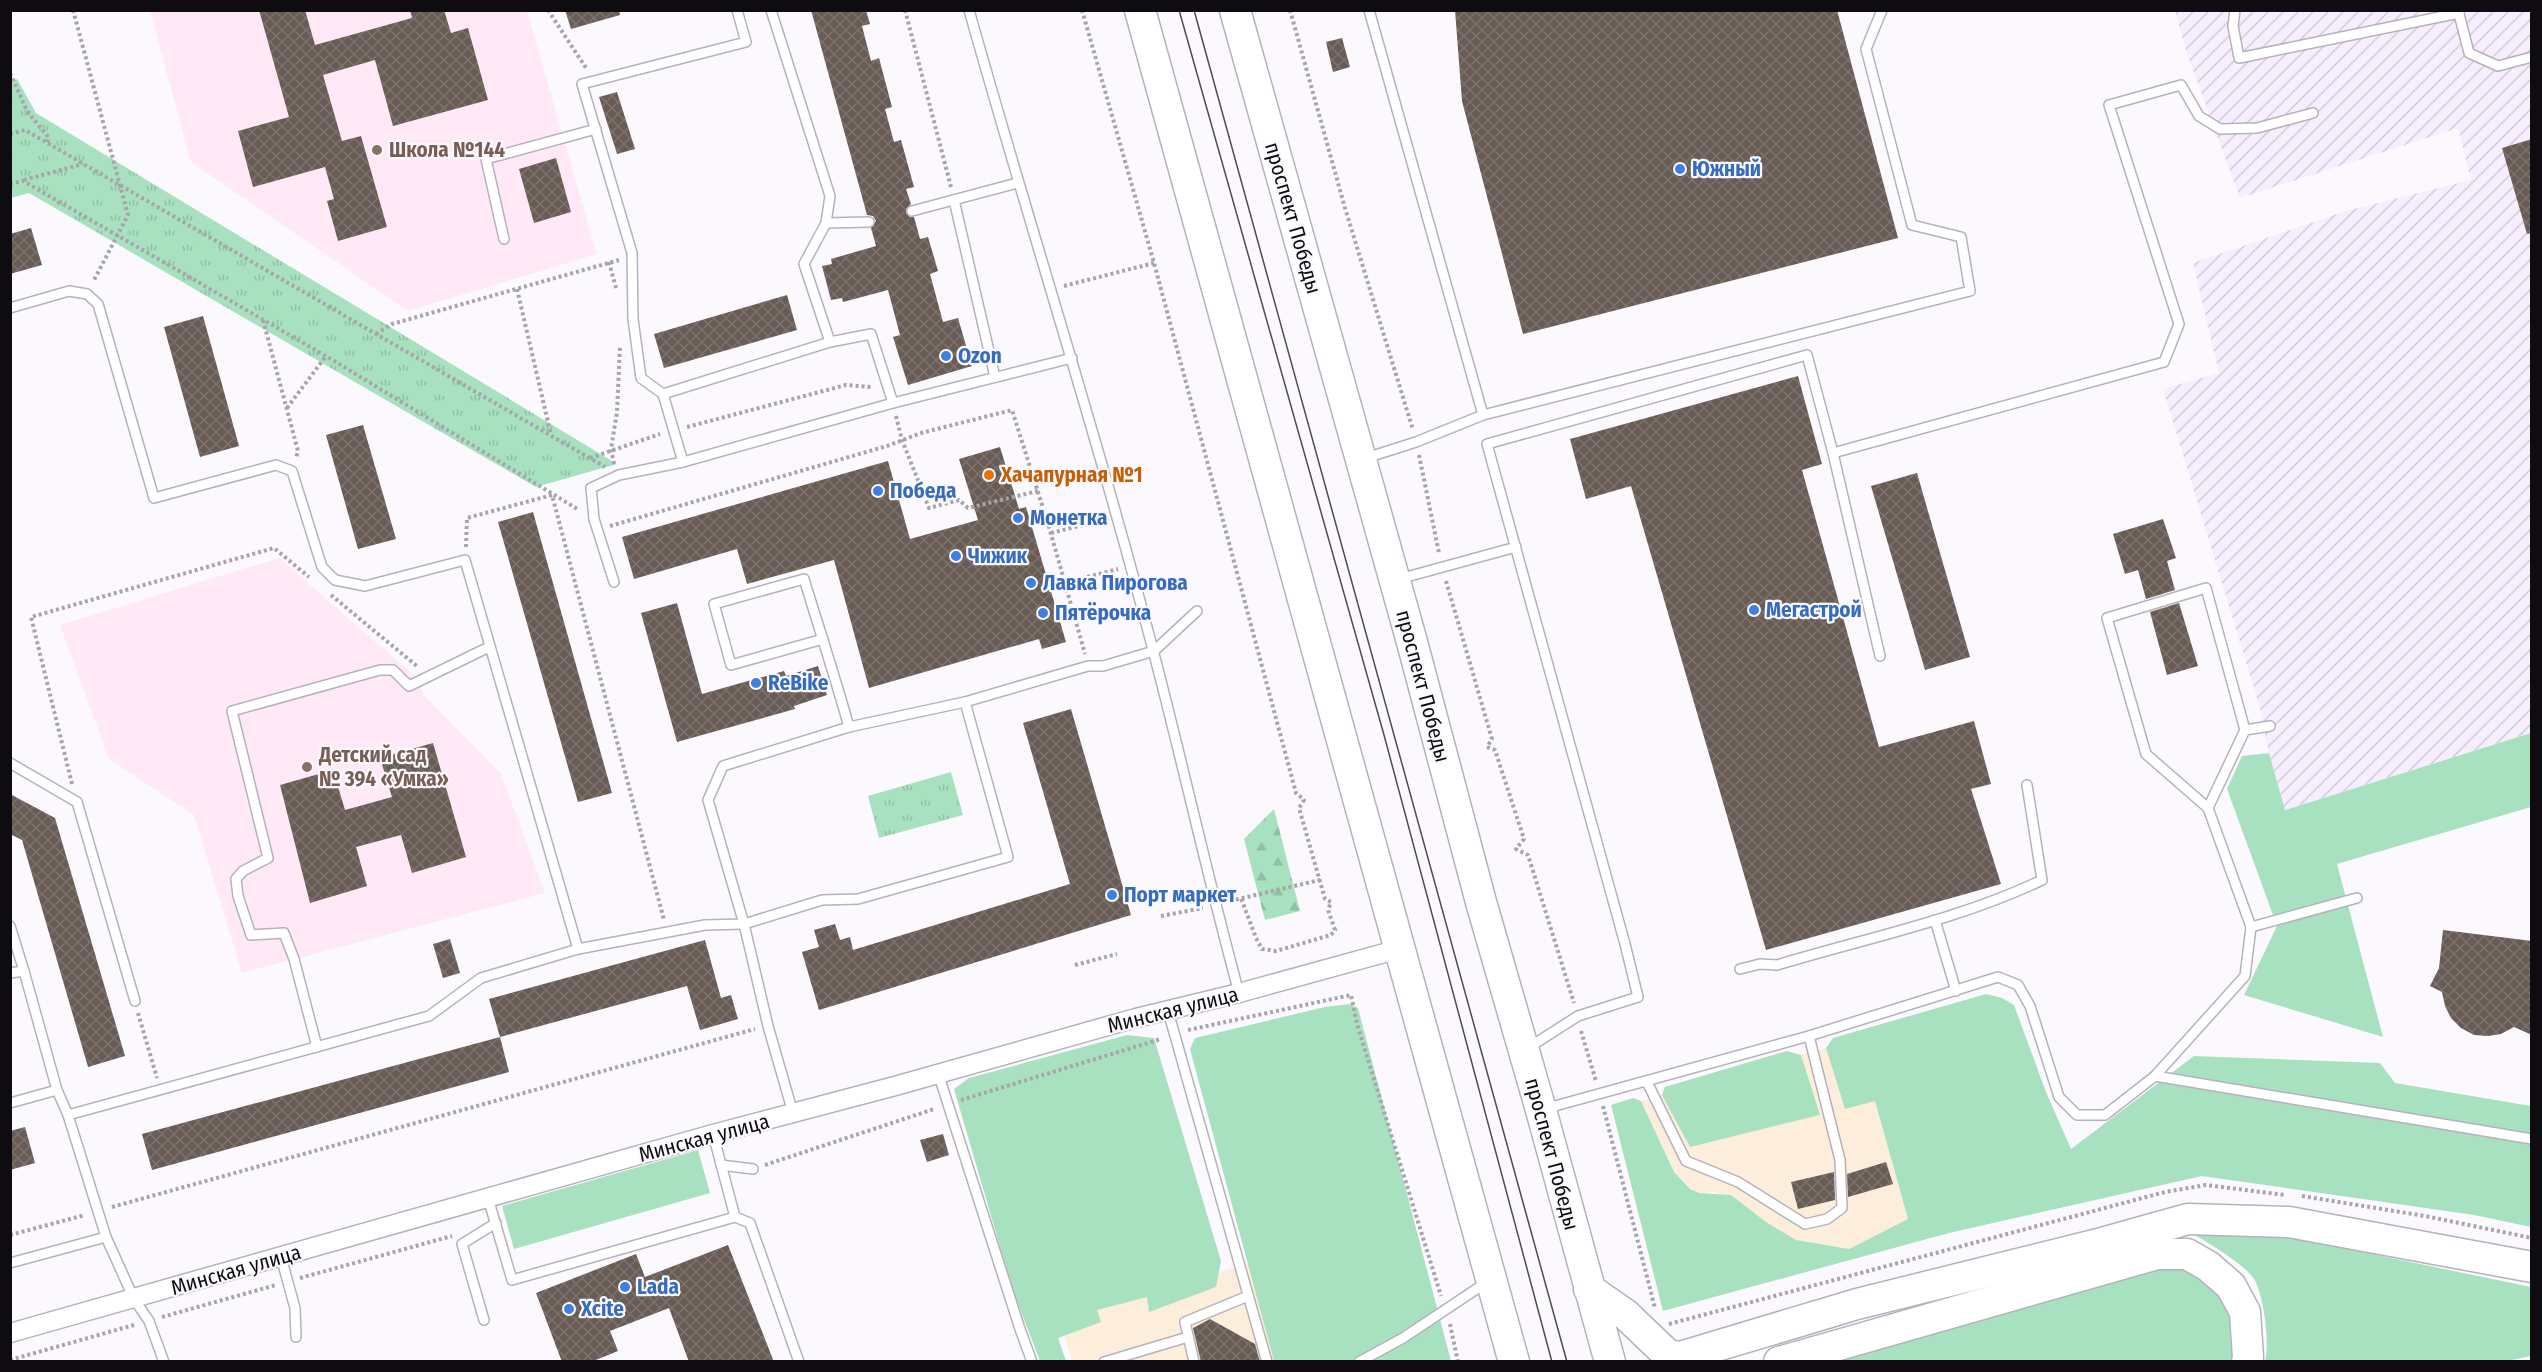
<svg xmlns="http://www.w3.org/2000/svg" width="2542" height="1372" font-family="'Fira Sans Condensed',sans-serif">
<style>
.commercial{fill:#fceeda}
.industrial{fill:url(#industrial-furrows)}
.education{fill:#ffe9f7}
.grass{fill:#a8e1c0}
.forest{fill:url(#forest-firs)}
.park{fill:url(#park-tufts)}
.building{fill:url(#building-cross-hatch)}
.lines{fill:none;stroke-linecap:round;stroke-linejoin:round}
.lane-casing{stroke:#b6b1bd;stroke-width:12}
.street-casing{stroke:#b6b1bd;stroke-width:21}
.primary-casing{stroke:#b6b1bd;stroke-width:33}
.path{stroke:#a7a5a9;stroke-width:4;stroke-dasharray:3 3;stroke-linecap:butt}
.lane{stroke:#fff;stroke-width:9}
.street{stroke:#fff;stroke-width:18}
.primary{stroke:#fff;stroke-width:30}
.tram{stroke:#4e4c50;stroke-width:1.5}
.education-dot{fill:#8d6e63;stroke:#fbf9fe;stroke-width:2}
.shop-dot{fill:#3f7fe0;stroke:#fbf9fe;stroke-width:2}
.food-dot{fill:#e8710a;stroke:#fbf9fe;stroke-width:2}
.labels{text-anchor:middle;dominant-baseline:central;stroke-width:4.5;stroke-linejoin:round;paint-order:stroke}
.education-label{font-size:21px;font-weight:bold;fill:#785e54;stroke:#fbf9fe;text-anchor:start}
.shop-label{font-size:21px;font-weight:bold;fill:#366cbe;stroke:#fbf9fe;text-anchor:start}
.street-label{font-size:21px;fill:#0e0c10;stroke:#fbf9fe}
.food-label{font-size:21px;font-weight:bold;fill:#c56008;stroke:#fbf9fe;text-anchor:start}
</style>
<defs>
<pattern id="industrial-furrows" width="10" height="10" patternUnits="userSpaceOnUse" patternTransform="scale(1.5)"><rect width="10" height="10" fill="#f6eeff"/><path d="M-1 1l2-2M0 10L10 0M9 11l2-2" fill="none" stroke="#d2cbda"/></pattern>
<pattern id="forest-firs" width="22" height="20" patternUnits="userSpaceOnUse" patternTransform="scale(1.5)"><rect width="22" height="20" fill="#a8e1c0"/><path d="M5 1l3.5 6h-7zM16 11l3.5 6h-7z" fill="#8fc0a4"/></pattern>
<pattern id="park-tufts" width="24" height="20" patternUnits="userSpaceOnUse" patternTransform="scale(1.5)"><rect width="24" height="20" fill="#a8e1c0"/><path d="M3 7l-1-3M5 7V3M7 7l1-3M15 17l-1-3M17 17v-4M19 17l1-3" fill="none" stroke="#8fc0a4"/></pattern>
<pattern id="building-cross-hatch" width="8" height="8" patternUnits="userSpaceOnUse" patternTransform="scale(1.5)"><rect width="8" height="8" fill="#685c55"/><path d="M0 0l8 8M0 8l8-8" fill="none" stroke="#7c726e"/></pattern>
</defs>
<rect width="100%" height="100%" fill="#fbf9fe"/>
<!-- commercial -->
<g class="commercial">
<path d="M1826,1048L1845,1108L1875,1101L1908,1220L1849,1249L1796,1240L1715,1192L1699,1193L1690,1189L1674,1172L1641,1101L1662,1095L1665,1087L1787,1051L1801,1055Z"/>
<path d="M1251,1263L1278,1361H1072L1059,1317Z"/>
</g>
<!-- industrial -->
<path class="industrial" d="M2175,11H2531V733L2284,810L2266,741L2260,708L2163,389L2219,373L2193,263L2346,211L2471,180L2458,128L2240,198L2187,54Z"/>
<!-- education -->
<g class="education">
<path d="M150,11H527L597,254L408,311L191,162Z"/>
<path d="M279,558L416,677L423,694L501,774L545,893L242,973L194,815L109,759L60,625Z"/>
</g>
<!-- grass -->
<g class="grass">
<path d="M2531,733V807L2337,864L2383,1037L2244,995L2277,926L2227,789L2242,756L2269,753L2285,810Z"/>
<path d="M1986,994L2002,998L2014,1005L2046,1092L2071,1149L2194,1056L2380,1063L2395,1083L2531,1106V1227L2474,1215L2202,1176L1949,1233L1663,1311L1611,1105L1633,1098L1641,1101L1674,1172L1690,1189L1699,1193L1731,1195L1766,1222L1796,1240L1849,1249L1908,1219L1875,1101L1845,1109L1826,1048L1833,1038Z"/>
<path d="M1350,1004L1358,1008L1451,1361H1274L1190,1049L1195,1038L1325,1007Z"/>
<path d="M1127,1035L1154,1038L1221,1261L1216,1287L1149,1312L1147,1297L1097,1310L1101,1322L1058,1338L1066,1361H1040L1013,1291L954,1089L969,1078Z"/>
<path d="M1787,1051L1801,1055L1820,1115L1690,1147L1662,1095L1665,1087Z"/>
<path d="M698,1150L710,1193L514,1249L502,1206Z"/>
<path d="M2230,1229L2299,1239L2531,1287V1356L2502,1362L2265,1361C2270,1343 2264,1296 2254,1279C2246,1265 2201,1238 2186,1230Z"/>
<path d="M2181,1265C2190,1269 2203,1273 2210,1280C2231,1300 2239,1333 2231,1361L1808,1362L2132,1270Z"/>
</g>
<!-- forest -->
<path class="forest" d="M1274,809L1300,911L1265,920L1244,839Z"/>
<!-- park -->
<g class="park">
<path d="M17,79L36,113L617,464L536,487L29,193L11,198V81Z"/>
<path d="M951,772L963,815L879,838L868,796Z"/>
</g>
<!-- building -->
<g class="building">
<path d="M259,10H305L315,45L412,18L410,10H444L451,33L468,28L488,100L393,126L375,60L323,75L342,141L361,136L387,227L338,241L327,201L334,199L325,167L253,187L238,131L289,117Z"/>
<path d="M565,10H619L620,15L571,29Z"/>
<path d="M811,10H866L870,24L862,26L871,61L879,58L892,107L885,109L894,142L901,140L914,187L906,189L911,204L906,209V213L910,217H914L920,239L928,237L938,271L930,274L943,322L958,318L972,366L908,385L893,337L900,335L888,290L843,302L842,298L831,300L822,266L832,264L831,259L876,246L871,228L876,221L873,216L867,215Z"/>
<path d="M1455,10H1837L1898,238L1523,334L1462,101Z"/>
<path d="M1342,38L1350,67L1333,72L1326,42Z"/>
<path d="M617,92L635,149L617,154L599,97Z"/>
<path d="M2532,139V233L2527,234L2502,148Z"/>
<path d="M556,158L571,212L534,223L519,169Z"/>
<path d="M31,228L42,265L10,274V234Z"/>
<path d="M787,295L797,330L664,368L654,334Z"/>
<path d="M203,316L239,446L200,457L164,327Z"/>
<path d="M1798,376L1822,464L1802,470L1879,747L1974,721L1991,784L1971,789L2001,884L1766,950L1631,486L1586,499L1570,439Z"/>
<path d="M363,425L396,539L358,549L326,435Z"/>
<path d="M1000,447L1019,509L1026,507L1066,642L1042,649L1039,639L869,688L834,560L747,584L737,549L634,579L622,537L888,461L910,539L978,520L959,459Z"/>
<path d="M1917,473L1970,657L1925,670L1871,486Z"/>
<path d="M533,512L612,793L578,802L498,522Z"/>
<path d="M2163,519L2176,558L2167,561L2175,590L2146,599L2138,570L2125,574L2113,534Z"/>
<path d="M677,603L702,694L784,671L786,676L818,666L827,695L794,706L795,709L677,742L641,613Z"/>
<path d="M2179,603L2198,666L2167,675L2150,612Z"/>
<path d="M1071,709L1131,915L819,1010L802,952L819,947L814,930L835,924L840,940L850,937L853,950L1070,884L1023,723Z"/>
<path d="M433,743L466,857L412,873L401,835L356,847L367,886L310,903L280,785L333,770L345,810L392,797L380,758Z"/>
<path d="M10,794L55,818L125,1056L88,1067L22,840L10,834Z"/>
<path d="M2443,930L2532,941V1035L2514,1027L2501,1034L2488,1036L2474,1035L2461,1028L2451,1018L2445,1006L2442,992L2430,986L2439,968Z"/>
<path d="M450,939L460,973L443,978L433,944Z"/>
<path d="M705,940L721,998L731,995L738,1019L700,1030L687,986L500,1037L489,999Z"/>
<path d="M500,1037L509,1072L152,1170L142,1134Z"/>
<path d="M25,1127L35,1163L10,1170V1131Z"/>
<path d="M943,1134L949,1155L927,1162L920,1140Z"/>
<path d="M1886,1162L1893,1184L1848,1197L1847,1174Z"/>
<path d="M1834,1172L1835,1200L1798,1209L1791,1182Z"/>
<path d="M728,1245L774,1362H689L669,1308L610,1331L618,1351L591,1362H562L536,1293L636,1254L645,1277Z"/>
<path d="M1210,1319L1255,1344L1260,1362H1201L1193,1328Z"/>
</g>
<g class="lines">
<!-- lane casing -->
<g class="lane-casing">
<g id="lane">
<path d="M771,10L830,196L826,223L804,264L830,342L871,334L893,403L1072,358"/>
<path d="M969,10C1029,224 1097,435 1153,650C1183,764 1208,879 1239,993"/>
<path d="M1369,10L1483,415"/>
<path d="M2235,10L2233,26L2239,58L2459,13"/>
<path d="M2458,10L2469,53L2498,66L2532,57"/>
<path d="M954,200L995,377"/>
<path d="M912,211L1017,183"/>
<path d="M826,223L869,222"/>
<path d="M504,239L486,159L596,129"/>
<path d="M10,308L69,291L87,294L98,304L154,498L276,465L292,471L322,567L335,580L365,586L465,560L578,949"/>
<path d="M663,394L641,378L633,319L632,253L582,84L746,42L737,10"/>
<path d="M1833,453L1880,656"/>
<path d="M1366,458L1416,442L1483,415L1970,291L1961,237L1912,225L1866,49L1882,10"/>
<path d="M683,462L663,394L830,342"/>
<path d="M1399,579L1516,547"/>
<path d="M614,582L594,519L591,488L619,475L683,462L893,403"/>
<path d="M823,639L731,665L714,604L804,579C819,628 835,677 849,727"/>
<path d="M10,763L77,802L135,1001"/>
<path d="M2208,808L2146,754L2107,618L2206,588L2245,730"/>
<path d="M1935,920L1956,991"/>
<path d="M10,926L24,971"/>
<path d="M2251,927L2357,898"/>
<path d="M1740,969L1760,964L1777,965C1866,938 1958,920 2042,880L2027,785"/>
<path d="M10,973L24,971L57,1090L68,1115"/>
<path d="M1168,1011L1267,1362"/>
<path d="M317,1047L294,959L284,933L251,935L238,896L236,879L243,871L268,858L232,711L380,670H393L409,686L489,647"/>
<path d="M1528,1048L1578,1016L1638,997L1625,944L1487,444L1807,355L1833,453L2164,362L2179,324L2109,105L2181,85L2199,116L2220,129L2257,128L2313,113"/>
<path d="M938,1073L1020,1329L1032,1362"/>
<path d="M2155,1076L2532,1139"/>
<path d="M1647,1082L1686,1161L1738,1182L1805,1224L1827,1219L1842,1208L1840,1160L1809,1036"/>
<path d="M10,1103L57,1090"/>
<path d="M1544,1109L1809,1036L1998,977L2018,985L2030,1006L2059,1097L2077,1115H2105L2155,1076L2245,976L2251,927L2208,808L2245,730L2270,726"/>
<path d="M793,1113L768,1026L744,924L708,800L723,766L849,727L965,702L1088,666H1103L1154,651L1197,611"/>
<path d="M721,1165L753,1169"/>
<path d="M488,1198L512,1280L735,1217L713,1134"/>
<path d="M735,1217L750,1223L799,1362"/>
<path d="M281,1257L295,1308L296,1337"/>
<path d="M10,1263L106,1237"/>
<path d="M484,1320L462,1244L496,1223"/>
<path d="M164,1362L149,1321L134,1299L106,1237L68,1115L429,1016L481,978L578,949L705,925L744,924L822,900L858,899L1008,857L965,702"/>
<path d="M1104,1362L1188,1337"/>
<path d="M1194,1362L1185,1322L1248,1296"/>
<path d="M1359,1362L1403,1338L1487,1282"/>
</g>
</g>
<!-- street casing -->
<g class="street-casing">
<path id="street" d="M10,1333L713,1134L895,1086L1136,1018L1239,993L1399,949"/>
</g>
<!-- primary casing -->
<g class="primary-casing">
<g id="primary">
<path d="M1140,10L1514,1362"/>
<path d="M1235,10L1412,642L1481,902L1541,1110L1610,1362"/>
<path d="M1589,1289L1625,1314L1668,1355L1680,1357L1857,1304L2102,1243L2188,1219L2289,1222L2532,1267"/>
<path d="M1779,1362L2157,1254H2187L2208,1266L2231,1286L2245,1312L2248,1357L2247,1362"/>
</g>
</g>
<!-- path -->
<g class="path">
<path d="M73,10L128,215L93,282"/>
<path d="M548,10L586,68"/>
<path d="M905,10L951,187"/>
<path d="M1082,10L1154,263L1296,793L1304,800L1299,808L1325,899L1331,902L1328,910L1335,930L1331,935L1276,951L1262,949L1256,938L1241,898"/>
<path d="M1290,10L1345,208L1413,430"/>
<path d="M10,73L27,111L49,138L47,143"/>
<path d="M10,134L25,130L605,467"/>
<path d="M24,180L83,164"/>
<path d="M10,184L23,181L326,356L579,510"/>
<path d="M609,262L616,288"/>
<path d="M1064,286L1154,263"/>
<path d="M517,289L551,435"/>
<path d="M263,320L298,451L296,458"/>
<path d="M376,334L392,324L619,260"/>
<path d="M287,408L326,356"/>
<path d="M896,416L902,440L929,508L959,500L968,508L1038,491"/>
<path d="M687,427L846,385L872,387"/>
<path d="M1419,455L1439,553"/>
<path d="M590,458L660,434"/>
<path d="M614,464L611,449L617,412L620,346"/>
<path d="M610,526L887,446L921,433L1012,410L1049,527L1085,654"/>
<path d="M1051,533L1103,520"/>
<path d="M466,547L467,518L552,495L664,920"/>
<path d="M1446,581L1492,739L1487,747L1495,750L1524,839L1516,849L1528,855L1574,1003"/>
<path d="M1064,583L1118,569"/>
<path d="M331,595L418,667"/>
<path d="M72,784L31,617L274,548L309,577"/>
<path d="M1230,901L1320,880"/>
<path d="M1161,916L1203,908"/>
<path d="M1075,965L1117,954"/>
<path d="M138,1013L157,1078"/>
<path d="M1188,1030L1351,995L1357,1024L1441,1296"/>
<path d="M1581,1031L1596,1081"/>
<path d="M961,1100L1161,1039"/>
<path d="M1603,1106L1655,1308"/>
<path d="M765,1165L934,1109"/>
<path d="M2302,1196L2425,1216L2532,1238"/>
<path d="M112,1207L755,1029"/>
<path d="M10,1235L85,1215"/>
<path d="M300,1278L452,1236"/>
<path d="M162,1317L276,1285"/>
<path d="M1450,1324L1458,1362"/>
<path d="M1669,1324L2165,1192L2206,1185L2285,1195"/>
<path d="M10,1360L134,1325"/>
</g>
<!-- lane -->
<use href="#lane" class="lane"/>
<!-- street -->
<use href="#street" class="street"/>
<!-- primary -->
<use href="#primary" class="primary"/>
<!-- tram -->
<g class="tram">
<path d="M1179,10L1384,735L1552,1362"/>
<path d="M1194,10L1567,1362"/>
</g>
</g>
<!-- markers -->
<g class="education-dot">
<circle cx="377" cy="150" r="6"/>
<circle cx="307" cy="767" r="6"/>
</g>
<g class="shop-dot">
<circle cx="1680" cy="169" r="6"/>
<circle cx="946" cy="356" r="6"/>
<circle cx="878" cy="491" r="6"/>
<circle cx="1018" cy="518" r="6"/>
<circle cx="956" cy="556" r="6"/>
<circle cx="1031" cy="583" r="6"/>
<circle cx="1754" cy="610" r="6"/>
<circle cx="1043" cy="613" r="6"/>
<circle cx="756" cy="683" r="6"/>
<circle cx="1112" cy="895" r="6"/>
<circle cx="625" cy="1287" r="6"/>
<circle cx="569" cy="1309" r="6"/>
</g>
<circle class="food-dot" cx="989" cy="475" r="6"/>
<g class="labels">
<!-- education labels -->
<g class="education-label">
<text x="389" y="150">Школа №144</text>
<text x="319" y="755">Детский сад<tspan x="319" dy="24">№ 394 «Умка»</tspan></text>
</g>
<!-- shop labels -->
<g class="shop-label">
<text x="1692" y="169">Южный</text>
<text x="958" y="356">Ozon</text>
<text x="890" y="491">Победа</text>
<text x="1030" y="518">Монетка</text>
<text x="968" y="556">Чижик</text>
<text x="1043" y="583">Лавка Пирогова</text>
<text x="1766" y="610">Мегастрой</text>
<text x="1055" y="613">Пятёрочка</text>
<text x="768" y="683">ReBike</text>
<text x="1124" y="895">Порт маркет</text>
<text x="637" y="1287">Lada</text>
<text x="581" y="1309">Xcite</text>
</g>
<!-- street labels -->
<g class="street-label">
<text transform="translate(1293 218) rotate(74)">проспект Победы</text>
<text transform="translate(1423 686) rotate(75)">проспект Победы</text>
<text transform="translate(1173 1010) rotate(-14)">Минская улица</text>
<text transform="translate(704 1138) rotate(-15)">Минская улица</text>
<text transform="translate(1552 1154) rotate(75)">проспект Победы</text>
<text transform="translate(236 1270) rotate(-16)">Минская улица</text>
</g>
<!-- food labels -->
<g class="food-label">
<text x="1001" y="475">Хачапурная №1</text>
</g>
</g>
<!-- border -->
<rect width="2542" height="1372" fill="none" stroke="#0e0c10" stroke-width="24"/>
</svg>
